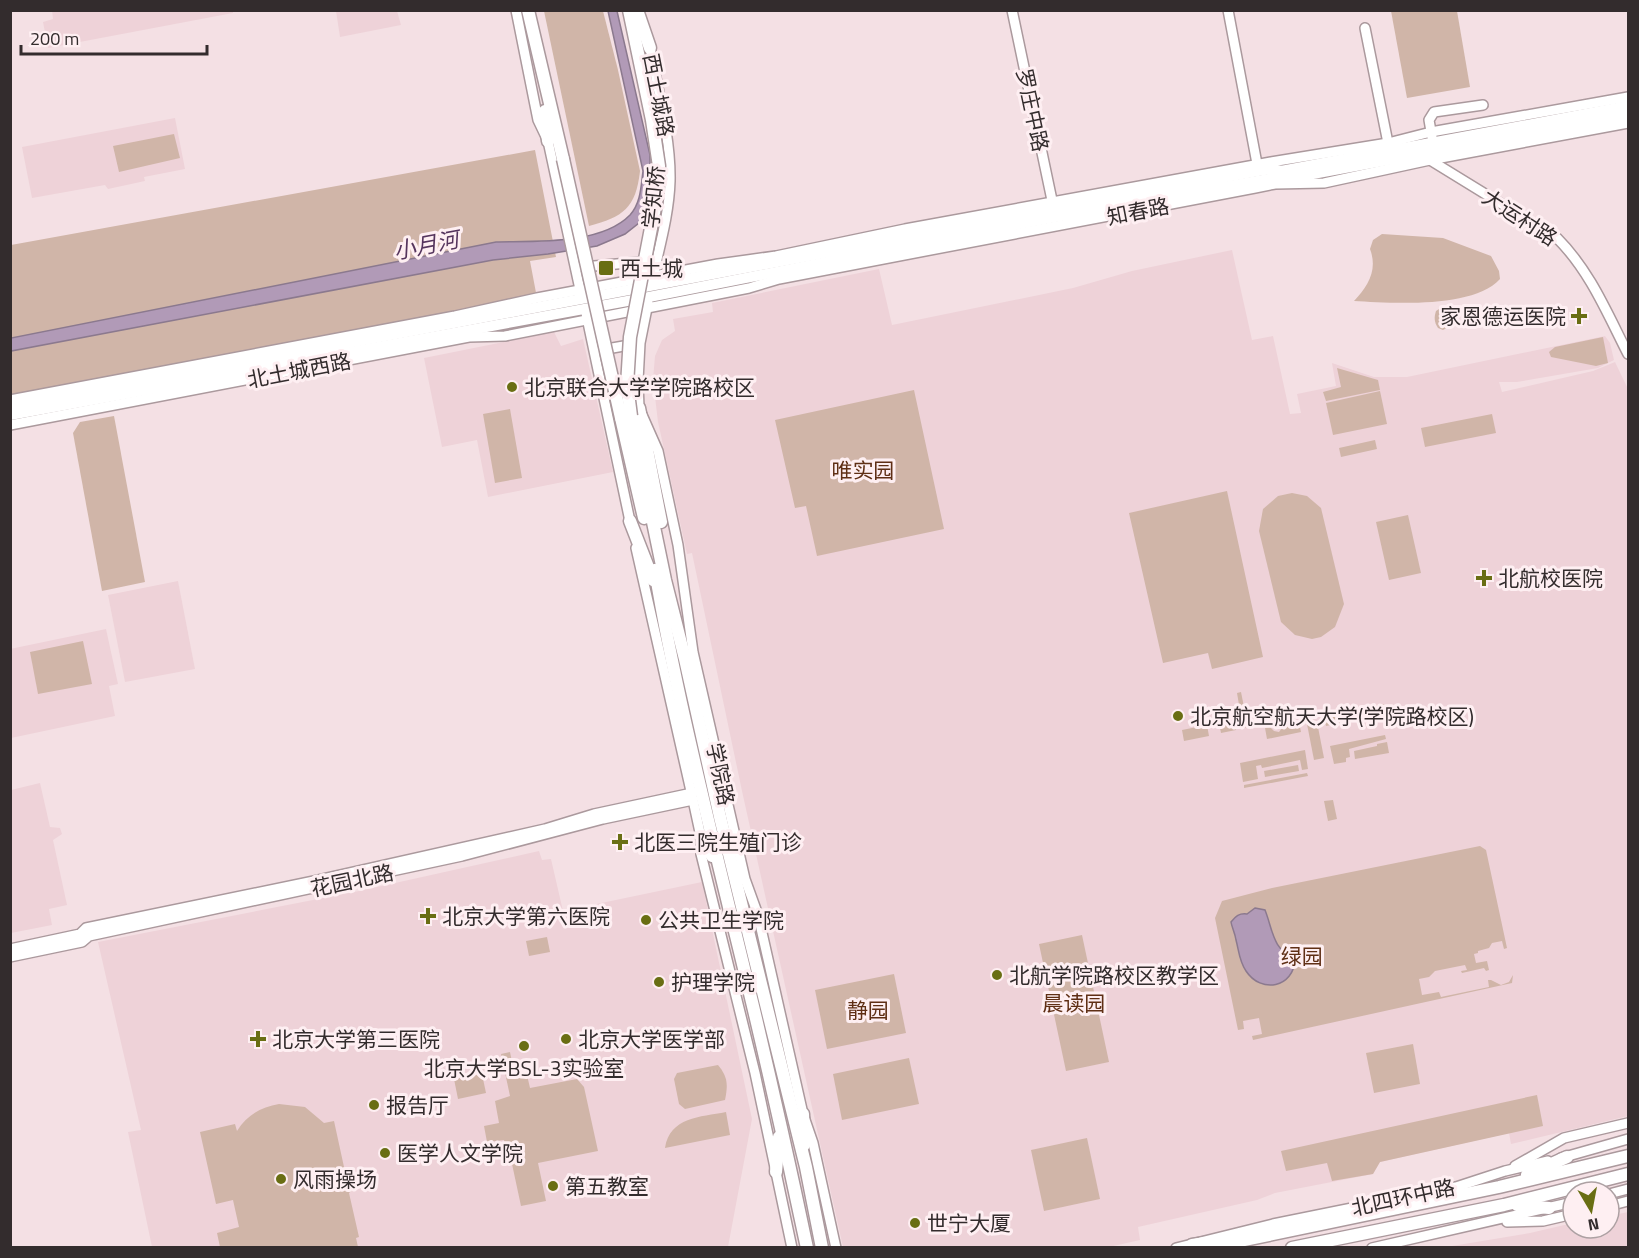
<svg xmlns="http://www.w3.org/2000/svg" width="1639" height="1258" font-family="'Titillium Web','Noto Sans SC',sans-serif">
<style>
.built{fill:#eed2d8}
.green{fill:#d0b5a8}
.water{fill:#b19ab7;stroke:#8b798e;stroke-width:1.5}
.lines{fill:none;stroke-linecap:round;stroke-linejoin:round}
.tertiary-casing{stroke:#ab999d;stroke-width:12}
.primary-casing{stroke:#ab999d;stroke-width:14}
.trunk-casing{stroke:#ab999d;stroke-width:15}
.tertiary{stroke:#fff;stroke-width:9}
.primary{stroke:#fff;stroke-width:10}
.trunk{stroke:#fff;stroke-width:12}
.trunk-bridge-casing{stroke:#ab999d;stroke-width:15;stroke-linecap:butt}
.trunk-bridge{stroke:#fff;stroke-width:12}
.poi-dot{fill:#696e13;stroke:#feeff2;stroke-width:2}
.labels{text-anchor:middle;dominant-baseline:central;stroke-width:6;stroke-linejoin:round;paint-order:stroke}
.street-label{font-size:21px;fill:#332c2d;stroke:#feeff2}
.poi-label{font-size:21px;fill:#332c2d;stroke:#feeff2;text-anchor:start}
.park-label{font-size:21px;fill:#5f2f15;stroke:#feeff2}
.water-label{font-size:22px;font-style:italic;fill:#55345d;stroke:#feeff2}
</style>
<rect width="100%" height="100%" fill="#f4e0e4"/>
<!-- built -->
<g class="built">
<path d="M52,10H233V13L48,48L43,22L53,19Z"/>
<path d="M336,11H397L401,25L340,37Z"/>
<path d="M175,118L185,169L144,177L145,181L108,189L105,185L32,198L22,147Z"/>
<path d="M1232,250L1252,340L1273,336L1290,414L1301,413L1297,394L1336,386L1332,363L1374,377H1407L1605,336L1610,343L1614,360L1598,368L1517,382H1499L1502,392L1593,371L1615,362L1628,389V1116L1511,1144L1509,1133L1380,1162L1373,1174L1275,1193L1257,1200L1138,1227L1140,1240L1109,1247H843L742,791L692,553L687,554L658,422L653,380L655,356L662,340L675,331L673,319L713,312L712,303L879,269L892,325L1073,288L1132,271Z"/>
<path d="M554,332L561,346L583,339L613,472L488,497L477,440L442,447L424,358Z"/>
<path d="M178,581L195,669L125,682L108,595Z"/>
<path d="M106,629L118,684L109,686L115,716L11,738L10,649Z"/>
<path d="M40,783L50,827L60,828L62,834L53,840L67,905L49,909L52,925L11,933V790Z"/>
<path d="M539,851L542,860L551,859L563,911L702,882L752,1119L728,1247H152L128,1132L141,1130L98,942L359,891Z"/>
<path d="M1628,1212V1247H1446L1530,1233L1573,1223V1228H1609V1216Z"/>
</g>
<!-- green -->
<g class="green">
<path d="M544,11H603L618,70L640,171C636,208 623,217 589,226Z"/>
<path d="M1391,11H1457L1470,87L1407,98Z"/>
<path d="M174,134L180,158L119,172L113,146Z"/>
<path d="M535,150L556,257L530,261L537,298L11,400V245Z"/>
<path d="M1382,234L1443,238L1491,256L1499,271L1500,279C1473,309 1391,303 1354,301C1368,286 1378,270 1370,249L1373,240Z"/>
<path d="M1439,309C1449,310 1451,320 1447,328L1443,330L1438,328C1434,322 1434,317 1436,311Z"/>
<path d="M1603,337L1608,363L1596,366L1551,357L1549,352L1555,347Z"/>
<path d="M1337,368L1378,380L1380,390L1326,401L1323,392L1341,387Z"/>
<path d="M914,390L944,529L817,556L806,506L795,508L775,420Z"/>
<path d="M1380,391L1387,424L1333,435L1326,403Z"/>
<path d="M510,409L522,478L495,483L483,414Z"/>
<path d="M1492,414L1496,433L1425,447L1421,428Z"/>
<path d="M114,416L145,582L102,591L73,433L80,422Z"/>
<path d="M1375,440L1377,449L1341,457L1339,448Z"/>
<path d="M1227,491L1263,657L1212,669L1208,653L1163,663L1129,513Z"/>
<path d="M1292,493L1307,496L1321,508L1344,604L1335,627L1321,637L1312,639L1295,635L1281,622L1259,531L1263,509L1278,496Z"/>
<path d="M1408,515L1421,573L1389,580L1376,522Z"/>
<path d="M83,641L92,684L38,694L30,652Z"/>
<path d="M1241,692L1248,727L1243,728L1237,693Z"/>
<path d="M1384,704L1386,714L1367,717L1365,708Z"/>
<path d="M1353,711L1355,720L1326,726L1324,716L1337,714L1343,718L1349,712Z"/>
<path d="M1234,720L1236,730L1221,733L1219,723Z"/>
<path d="M1299,722L1301,732L1267,739L1265,728L1270,727L1274,731L1279,732L1285,724Z"/>
<path d="M1317,722L1324,758L1314,760L1307,724Z"/>
<path d="M1207,725L1209,736L1184,741L1182,730Z"/>
<path d="M1385,735L1386,739L1349,749L1350,757L1346,758V762L1334,764L1330,746Z"/>
<path d="M1387,742L1389,753L1355,759L1354,751L1377,746V744Z"/>
<path d="M1305,750L1308,769L1302,770L1300,760L1262,768L1261,765L1256,766L1258,779L1243,782L1240,763Z"/>
<path d="M1298,765L1299,771L1265,777L1264,771Z"/>
<path d="M1307,773L1308,776L1244,788V785Z"/>
<path d="M1333,800L1337,819L1328,821L1324,801Z"/>
<path d="M1480,846L1486,850L1507,948L1504,949L1502,941L1492,943L1489,948L1478,951V953L1474,954L1476,963L1487,961L1489,970L1486,971L1484,968L1462,973L1461,971L1467,970L1465,965L1435,971L1429,977L1419,979L1422,995L1439,992L1441,997L1489,987L1488,980H1491L1501,985L1509,982L1513,975L1512,983L1253,1040L1252,1036L1262,1034L1259,1018L1243,1021L1244,1029L1238,1030L1215,918L1222,901L1272,888Z"/>
<path d="M1082,935L1109,1062L1066,1071L1039,944Z"/>
<path d="M547,937L550,952L529,956L526,941Z"/>
<path d="M894,974L906,1033L827,1049L815,990Z"/>
<path d="M1413,1044L1420,1084L1374,1093L1366,1053Z"/>
<path d="M510,1052L515,1077L527,1075L530,1088L577,1079L584,1087L598,1151L538,1163L546,1201L521,1206L512,1164H508L504,1140L487,1142L484,1126L499,1123L495,1101L510,1096L501,1054Z"/>
<path d="M909,1058L919,1104L842,1120L833,1074Z"/>
<path d="M718,1065C728,1077 728,1085 725,1100L685,1109L679,1104L674,1079L677,1073Z"/>
<path d="M482,1074L486,1093L458,1099L454,1079Z"/>
<path d="M1537,1095L1543,1126L1380,1162L1373,1174L1332,1181L1327,1163L1286,1171L1281,1151Z"/>
<path d="M279,1104L305,1107L324,1123L334,1121L344,1167L349,1168L354,1189L349,1193L359,1237L356,1238L358,1247H220L217,1233L239,1227L233,1200L216,1204L200,1132L235,1124L237,1131C247,1115 261,1107 279,1104Z"/>
<path d="M726,1112L730,1135L665,1148C670,1117 700,1117 726,1112Z"/>
<path d="M1087,1138L1100,1199L1044,1211L1031,1150Z"/>
</g>
<!-- water -->
<g class="water">
<path d="M608,11H617L650,155V206L644,219L625,234L597,246L548,254L493,260L11,351V338L496,242C535,241 601,245 630,215C641,203 641,186 643,171Z"/>
<path d="M1255,908L1265,910C1273,930 1272,949 1295,959C1294,988 1261,994 1246,971C1239,961 1239,951 1236,940C1235,933 1232,928 1231,922C1236,916 1239,913 1247,914Z"/>
</g>
<g class="lines">
<!-- tertiary casing -->
<g class="tertiary-casing">
<g id="tertiary">
<path d="M516,10L538,120L548,141L581,294"/>
<path d="M1012,10L1053,205"/>
<path d="M1228,10L1258,169"/>
<path d="M1365,28L1388,143"/>
<path d="M649,43C657,86 671,138 670,181C669,215 659,248 652,281"/>
<path d="M1432,137L1429,120L1434,112L1483,105"/>
<path d="M1430,160L1557,238C1590,271 1607,313 1628,354"/>
<path d="M583,267L650,261"/>
<path d="M648,303L640,343L638,381L639,408L658,451L678,545L693,652L745,879L758,915L803,1114L813,1143L836,1248"/>
<path d="M586,313L631,526"/>
<path d="M601,350L635,344"/>
<path d="M10,400L455,316L537,298L718,264L776,256L905,229L1271,162L1388,143L1431,132L1628,97"/>
<path d="M10,425L469,337L505,336L749,288L779,279L1255,188L1275,184L1324,183L1430,160L1628,123"/>
<path d="M636,548L693,800L701,837V854L755,1073L792,1248"/>
<path d="M10,949L80,934L86,928L314,881L545,829L594,814L692,793"/>
<path d="M10,957L82,942L89,936L462,856L603,819L693,800"/>
<path d="M1561,1158L1628,1139"/>
<path d="M1515,1166L1564,1138L1628,1123"/>
<path d="M1609,1194L1628,1189"/>
<path d="M1609,1206L1628,1201"/>
<path d="M1507,1222L1543,1221L1573,1214"/>
<path d="M1176,1248L1273,1224L1456,1187L1505,1171L1548,1161"/>
<path d="M1372,1248L1573,1202"/>
</g>
</g>
<!-- primary casing -->
<g class="primary-casing">
<g id="primary">
<path d="M10,407L1258,171L1272,169L1281,171L1628,106"/>
<path d="M10,415L649,297L1055,217L1274,178L1286,179L1628,115"/>
</g>
</g>
<!-- trunk casing -->
<g class="trunk-casing">
<g id="trunk">
<path d="M528,10L563,159"/>
<path d="M629,10L652,120"/>
<path d="M637,10L650,48"/>
<path d="M545,111L548,141"/>
<path d="M639,408L661,522"/>
<path d="M631,416L665,580L685,659L720,817L806,1167L822,1248"/>
<path d="M621,418L644,518"/>
<path d="M630,521L653,580"/>
<path d="M655,570C674,683 702,795 729,907C757,1020 783,1133 807,1248"/>
<path d="M701,837L712,856"/>
<path d="M803,1114L804,1145"/>
<path d="M776,1172L779,1137"/>
<path d="M1527,1175L1567,1157"/>
<path d="M1517,1205L1549,1208"/>
<path d="M1192,1245L1213,1242"/>
<path d="M1206,1248L1499,1187L1628,1156"/>
<path d="M1292,1248L1504,1205L1628,1174"/>
</g>
</g>
<!-- tertiary -->
<use href="#tertiary" class="tertiary"/>
<!-- primary -->
<use href="#primary" class="primary"/>
<!-- trunk -->
<use href="#trunk" class="trunk"/>
<!-- trunk-bridge casing -->
<g class="trunk-bridge-casing">
<g id="trunk-bridge">
<path d="M563,159L621,418"/>
<path d="M631,416L627,385L630,337L657,197L659,166L652,120"/>
</g>
</g>
<!-- trunk-bridge -->
<use href="#trunk-bridge" class="trunk-bridge"/>
</g>
<!-- markers -->
<g class="poi-dot">
<rect x="598" y="260" width="16" height="16" rx="3"/>
<path d="M1576 307h6v6h6v6h-6v6h-6v-6h-6v-6h6z"/>
<circle cx="512" cy="387" r="6"/>
<path d="M1481 569h6v6h6v6h-6v6h-6v-6h-6v-6h6z"/>
<circle cx="1178" cy="716" r="6"/>
<path d="M617 833h6v6h6v6h-6v6h-6v-6h-6v-6h6z"/>
<path d="M425 907h6v6h6v6h-6v6h-6v-6h-6v-6h6z"/>
<circle cx="646" cy="920" r="6"/>
<circle cx="997" cy="975" r="6"/>
<circle cx="659" cy="982" r="6"/>
<path d="M255 1030h6v6h6v6h-6v6h-6v-6h-6v-6h6z"/>
<circle cx="566" cy="1039" r="6"/>
<circle cx="524" cy="1046" r="6"/>
<circle cx="374" cy="1105" r="6"/>
<circle cx="385" cy="1153" r="6"/>
<circle cx="281" cy="1179" r="6"/>
<circle cx="553" cy="1186" r="6"/>
<circle cx="915" cy="1223" r="6"/>
</g>
<g class="labels">
<!-- street labels -->
<g class="street-label">
<text transform="translate(659 95) rotate(79)">西土城路</text>
<text transform="translate(1033 110) rotate(78)">罗庄中路</text>
<text transform="translate(653 197) rotate(-84)">学知桥</text>
<text transform="translate(1138 211) rotate(-11)">知春路</text>
<text transform="translate(1520 217) rotate(33)">大运村路</text>
<text transform="translate(299 370) rotate(-11)">北土城西路</text>
<text transform="translate(721 774) rotate(78)">学院路</text>
<text transform="translate(352 880) rotate(-12)">花园北路</text>
<text transform="translate(1403 1197) rotate(-12)">北四环中路</text>
</g>
<!-- poi labels -->
<g class="poi-label">
<text x="620" y="268">西土城</text>
<text x="1566" y="316" text-anchor="end">家恩德运医院</text>
<text x="524" y="387">北京联合大学学院路校区</text>
<text x="1498" y="578">北航校医院</text>
<text x="1190" y="716">北京航空航天大学(学院路校区)</text>
<text x="634" y="842">北医三院生殖门诊</text>
<text x="442" y="916">北京大学第六医院</text>
<text x="658" y="920">公共卫生学院</text>
<text x="1009" y="975">北航学院路校区教学区</text>
<text x="671" y="982">护理学院</text>
<text x="272" y="1039">北京大学第三医院</text>
<text x="578" y="1039">北京大学医学部</text>
<text x="524" y="1068" text-anchor="middle">北京大学BSL-3实验室</text>
<text x="386" y="1105">报告厅</text>
<text x="397" y="1153">医学人文学院</text>
<text x="293" y="1179">风雨操场</text>
<text x="565" y="1186">第五教室</text>
<text x="927" y="1223">世宁大厦</text>
</g>
<!-- park labels -->
<g class="park-label">
<text x="863" y="470">唯实园</text>
<text x="1302" y="956">绿园</text>
<text x="1074" y="1003">晨读园</text>
<text x="868" y="1010">静园</text>
</g>
<!-- water labels -->
<g class="water-label">
<text transform="translate(426 245) rotate(-11)">小月河</text>
</g>
</g>
<!-- border -->
<rect width="1639" height="1258" fill="none" stroke="#332c2d" stroke-width="24"/>
<!-- north arrow -->
<g transform="translate(1591 1210) rotate(170)"><circle r="28" fill="#feeff2" stroke="#ada1a3" stroke-width="1.5"/>
<path d="M0-4.5L10 22L0 15L-10 22Z" fill="#696e13"/>
<text y="-9" font-size="16" font-weight="bold" text-anchor="middle" fill="#332c2d">N</text>
</g>
<!-- scale -->
<path d="M21 45v9h186v-9" fill="none" stroke="#332c2d" stroke-width="3"/>
<text x="30" y="45" font-size="18" fill="#332c2d" stroke="#feeff2" stroke-width="4.5" paint-order="stroke">200 m</text>
</svg>
